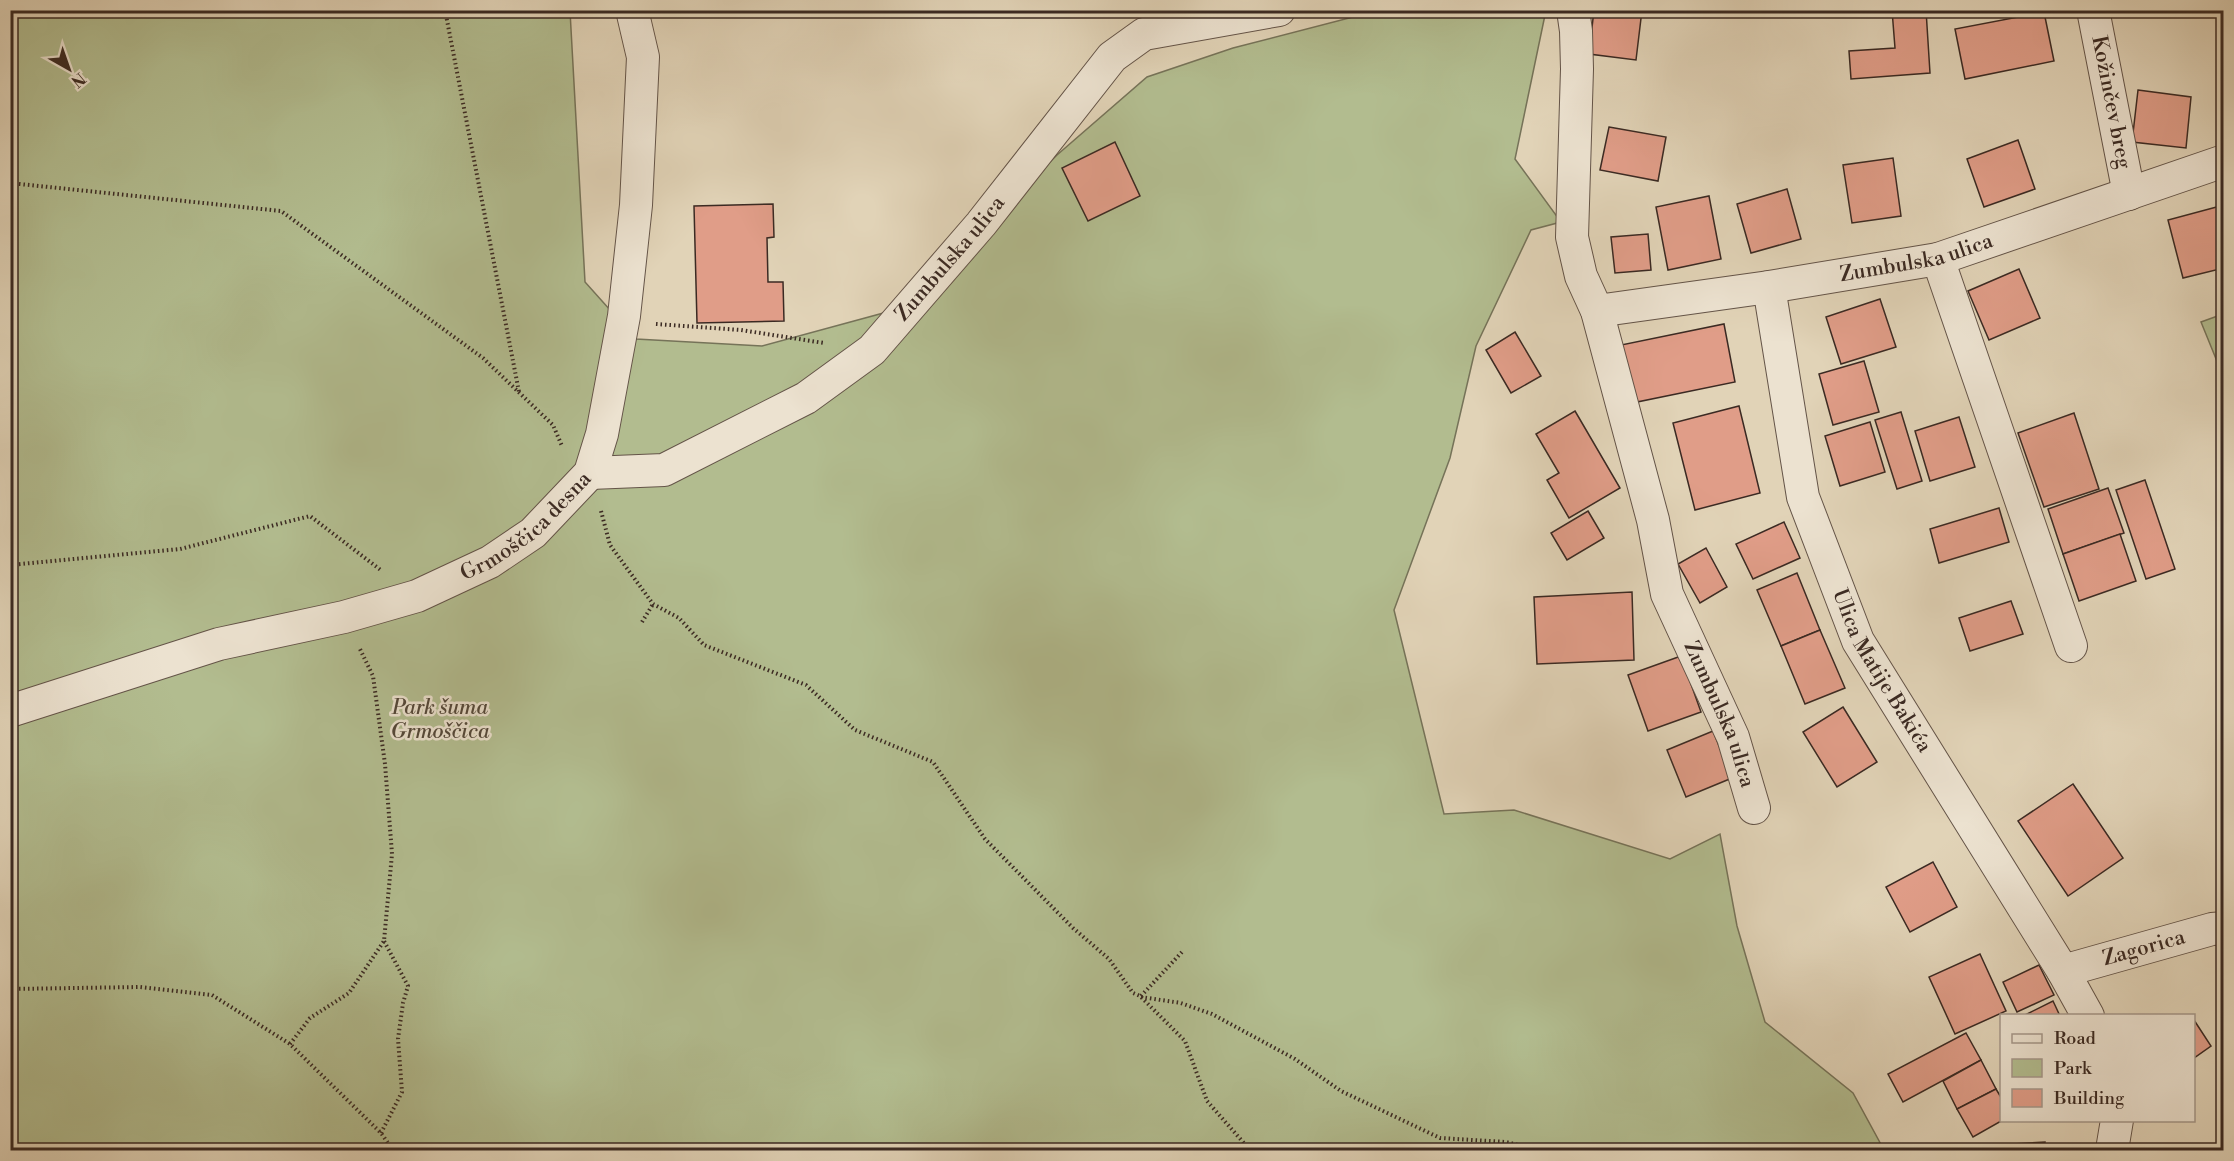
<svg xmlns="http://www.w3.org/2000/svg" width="2234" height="1161" font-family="'Libre Bodoni',serif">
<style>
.green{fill:#b2bc8f;stroke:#767359;stroke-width:1.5}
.building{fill:#e09d88;stroke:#3b2a23;stroke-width:1.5}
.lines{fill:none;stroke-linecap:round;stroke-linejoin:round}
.street-casing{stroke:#645448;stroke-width:34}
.path{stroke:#3b2a23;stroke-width:4;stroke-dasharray:1.5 3;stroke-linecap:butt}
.street{stroke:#ece2d0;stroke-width:32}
.labels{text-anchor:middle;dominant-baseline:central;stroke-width:5;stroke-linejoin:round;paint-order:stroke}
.street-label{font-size:21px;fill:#3b2a23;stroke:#ece2d0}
.park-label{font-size:21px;font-style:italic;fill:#534739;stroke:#ece2d0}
</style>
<rect width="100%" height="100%" fill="#e1d3b7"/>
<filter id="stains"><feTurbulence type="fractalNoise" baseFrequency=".00333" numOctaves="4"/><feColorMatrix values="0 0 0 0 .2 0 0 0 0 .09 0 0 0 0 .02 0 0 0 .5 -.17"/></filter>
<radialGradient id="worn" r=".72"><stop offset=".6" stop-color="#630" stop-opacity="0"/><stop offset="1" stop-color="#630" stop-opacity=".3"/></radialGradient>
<!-- green -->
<g class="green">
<path d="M10,11H570L585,282L636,339L762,346L898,309L1057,155L1147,77L1233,48L1376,11H1540L1545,15L1515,159L1561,222L1531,230L1476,346L1450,458L1394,610L1444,814L1514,810L1670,859L1720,834L1737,926L1765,1022L1853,1093L1884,1150H11Z"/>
<path d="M2223,314H2224L2223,376L2201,322Z"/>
</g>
<!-- building -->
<g class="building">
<path d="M1594,10H1642L1636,60L1589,54Z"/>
<path d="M1892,10H1926L1930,73L1851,79L1849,51L1895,48Z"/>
<path d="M2044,12L2054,61L1965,79L1955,29Z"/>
<path d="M2138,90L2191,97L2186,148L2132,142Z"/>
<path d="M1609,127L1666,137L1658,181L1600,170Z"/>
<path d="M2018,140L2035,189L1984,207L1967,159Z"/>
<path d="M1115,142L1140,196L1088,221L1062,168Z"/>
<path d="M1893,158L1901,216L1852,223L1843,165Z"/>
<path d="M1787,189L1801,239L1751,253L1737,204Z"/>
<path d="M1709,196L1721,259L1668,270L1656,207Z"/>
<path d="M773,204L774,237L767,238L768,282H783L784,321L697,323L694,206Z"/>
<path d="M2224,205V268L2183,278L2168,220Z"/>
<path d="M1648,234L1651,270L1615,273L1611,237Z"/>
<path d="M2019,269L2040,318L1989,340L1968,291Z"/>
<path d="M1880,299L1896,347L1841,364L1826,317Z"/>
<path d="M1724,324L1735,382L1632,403L1621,345Z"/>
<path d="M1515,332L1541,376L1511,393L1486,350Z"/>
<path d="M1864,361L1879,412L1833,425L1819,374Z"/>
<path d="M1739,406L1760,493L1695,510L1673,423Z"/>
<path d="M1575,411L1620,488L1569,518L1547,480L1559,473L1536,434Z"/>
<path d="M1901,412L1922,481L1897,489L1875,420Z"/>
<path d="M2074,413L2099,489L2044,507L2018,433Z"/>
<path d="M1959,417L1975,467L1930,481L1915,431Z"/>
<path d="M1870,422L1885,472L1840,486L1825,436Z"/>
<path d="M2145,480L2175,569L2146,579L2116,490Z"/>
<path d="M2108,488L2124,533L2063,554L2048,509Z"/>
<path d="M1999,508L2009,542L1939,563L1930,529Z"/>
<path d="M1588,511L1604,538L1567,560L1551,533Z"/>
<path d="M1784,522L1800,558L1753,579L1736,544Z"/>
<path d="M2120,534L2136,581L2079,601L2063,554Z"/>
<path d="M1706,548L1727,587L1700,603L1678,564Z"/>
<path d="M1797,573L1820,630L1781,646L1757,590Z"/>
<path d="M1632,592L1634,660L1537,664L1534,597Z"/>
<path d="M2011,601L2023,634L1970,651L1959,618Z"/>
<path d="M1820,630L1845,688L1805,704L1781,646Z"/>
<path d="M1681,656L1701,712L1648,731L1628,675Z"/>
<path d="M1843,707L1877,762L1837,787L1803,732Z"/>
<path d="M1713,731L1732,778L1686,797L1667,750Z"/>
<path d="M2073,784L2123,858L2068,896L2018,821Z"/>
<path d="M1933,862L1957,907L1910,932L1886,887Z"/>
<path d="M1980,954L2006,1011L1955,1034L1929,977Z"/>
<path d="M2039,965L2054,995L2017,1012L2003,982Z"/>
<path d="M2053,1001L2060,1016H2023Z"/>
<path d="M2194,1020L2211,1046L2194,1058Z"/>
<path d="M1966,1033L1981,1060L1903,1102L1888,1074Z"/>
<path d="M1981,1060L1996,1089L1957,1109L1943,1081Z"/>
<path d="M1996,1089L2002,1099V1120H2003L1973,1137L1957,1109Z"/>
<path d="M2045,1142V1150H1996V1145Z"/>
</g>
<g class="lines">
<!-- street casing -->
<g class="street-casing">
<g id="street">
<path id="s1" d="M1573,10L1576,31L1577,69L1572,237L1581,276L1597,311L1653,520L1667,594L1733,737L1754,808"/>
<path id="s2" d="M2093,10L2129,194"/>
<path d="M1938,259L2071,646"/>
<path id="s3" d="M1769,287L1803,497L1858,641L2063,971L2088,1016"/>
<path id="s4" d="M1597,311L1769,287L1938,259L2224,161"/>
<path id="s5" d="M590,473L664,470L806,398L872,350L981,224L1112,57L1144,34L1279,10"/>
<path id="s6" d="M10,711L219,644L344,617L417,596L490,562L533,533L590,473L602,434L624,316L636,205L643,57L632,10"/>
<path id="s7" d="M2063,971L2212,929L2224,928"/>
<path d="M2112,1150L2117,1120"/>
</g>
</g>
<!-- path -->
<g class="path">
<path d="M445,10L519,392"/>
<path d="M10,183L281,211L483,358L553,425L562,446"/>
<path d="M656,324L741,330L824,343"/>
<path d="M601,511L610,545L653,604L679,618L704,645L806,685L855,730L933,762L985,839L1073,928L1109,959L1133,993L1140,996L1185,1041L1207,1101L1250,1150"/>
<path d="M10,565L180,549L310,516L382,571"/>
<path d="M642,622L653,604"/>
<path d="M10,989L140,987L212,995L290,1044L381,1133L393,1150"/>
<path d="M1141,996L1182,952"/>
<path d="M1141,997L1181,1003L1212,1014L1295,1059L1341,1091L1440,1138L1506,1142L1539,1150"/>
<path d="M290,1044L310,1018L349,993L384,941L392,854L385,764L373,676L359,647"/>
<path d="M381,1133L402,1092L398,1039L403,1003L408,986L384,941"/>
</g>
<!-- street -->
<use href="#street" class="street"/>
</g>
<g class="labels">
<!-- street labels -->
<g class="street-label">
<text stroke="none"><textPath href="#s2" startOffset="94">Kožinčev breg</textPath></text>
<text stroke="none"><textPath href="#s4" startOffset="324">Zumbulska ulica</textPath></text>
<text stroke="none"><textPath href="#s5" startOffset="435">Zumbulska ulica</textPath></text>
<text stroke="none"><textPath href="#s6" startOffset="554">Grmoščica desna</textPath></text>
<text stroke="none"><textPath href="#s3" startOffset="404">Ulica Matije Bakića</textPath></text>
<text stroke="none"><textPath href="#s1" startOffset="729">Zumbulska ulica</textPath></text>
<text stroke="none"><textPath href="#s7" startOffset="84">Zagorica</textPath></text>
</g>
<!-- park labels -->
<g class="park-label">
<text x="440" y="708">Park šuma<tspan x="440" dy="24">Grmoščica</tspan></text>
</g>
</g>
<!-- margin -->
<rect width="2234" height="1161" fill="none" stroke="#e1d3b7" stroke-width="36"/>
<rect x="12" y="12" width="2210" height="1137" fill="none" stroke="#3b2a23" stroke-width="3"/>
<rect x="18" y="18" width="2198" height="1125" fill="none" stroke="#3b2a23" stroke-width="1.5"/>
<!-- legend -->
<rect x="2000" y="1014" width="195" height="108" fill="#ece2d0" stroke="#a5988b" stroke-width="1.5"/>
<rect x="2012" y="1034" width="30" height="9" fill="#ece2d0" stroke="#a5988b" stroke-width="1.5"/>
<text x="2054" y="1044" font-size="18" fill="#3b2a23">Road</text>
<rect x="2012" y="1059" width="30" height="18" fill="#b2bc8f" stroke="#a5988b" stroke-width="1.5"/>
<text x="2054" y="1074" font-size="18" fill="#3b2a23">Park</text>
<rect x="2012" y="1089" width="30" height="18" fill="#e09d88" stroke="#a5988b" stroke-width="1.5"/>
<text x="2054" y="1104" font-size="18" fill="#3b2a23">Building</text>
<!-- north arrow -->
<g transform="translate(69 69) rotate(140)" stroke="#ece2d0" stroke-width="4.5" paint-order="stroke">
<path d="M0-4.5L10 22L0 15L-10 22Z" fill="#3b2a23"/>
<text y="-9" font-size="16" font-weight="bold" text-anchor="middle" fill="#3b2a23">N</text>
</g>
<rect width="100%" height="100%" filter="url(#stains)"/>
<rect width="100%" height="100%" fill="url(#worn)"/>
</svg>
